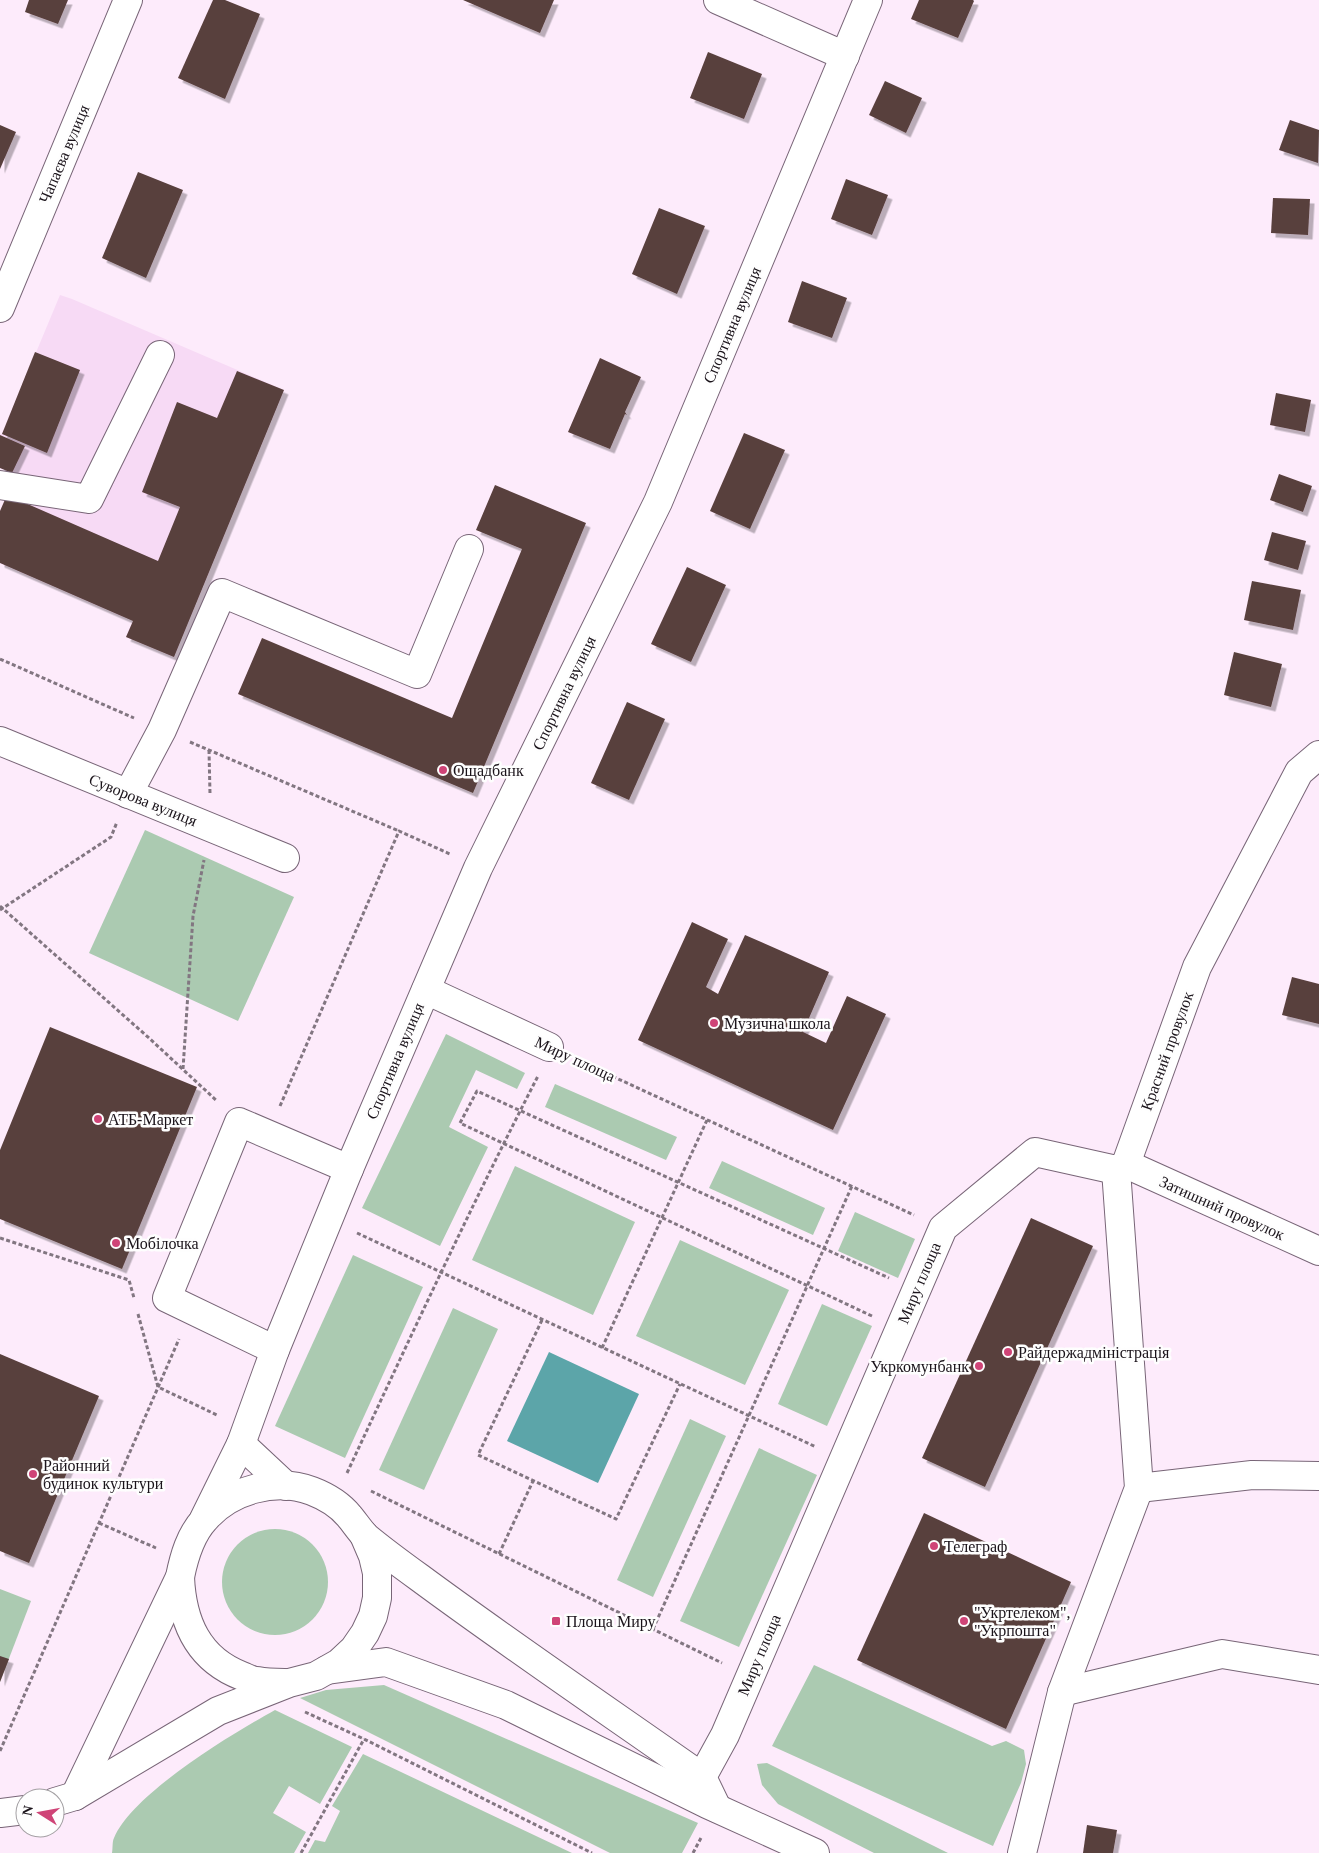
<svg xmlns="http://www.w3.org/2000/svg" width="1319" height="1853" font-family="'Times New Roman',serif">
<style>
.built{fill:#f7daf5}
.green{fill:#abcab1}
.water{fill:#5ca5a9}
.building{fill:#593f3d;filter:url(#shadow)}
.lines{fill:none;stroke-linecap:round;stroke-linejoin:round}
.minor-casing{stroke:#786577;stroke-width:30}
.path{stroke:#827681;stroke-width:3;stroke-dasharray:4 2.5;stroke-linecap:butt}
.minor{stroke:#fff;stroke-width:28}
.poi-dot{fill:#cf4477;stroke:#fefefe;stroke-width:2}
.labels{text-anchor:middle;dominant-baseline:central;stroke-width:5;stroke-linejoin:round;paint-order:stroke}
.street-label{font-size:16px;fill:#1a131a;stroke:#fefefe}
.poi-label{font-size:16px;fill:#1a131a;stroke:#fefefe;text-anchor:start}
</style>
<defs>
<filter id="shadow"><feDropShadow dx="4.5" dy="4.5" stdDeviation="0" flood-color="#0004"/></filter>
</defs>
<rect width="100%" height="100%" fill="#fdebfb"/>
<!-- built -->
<path class="built" d="M60,295L72,299L284,390L174,657L126,637L133,621L0,563V511L7,495L12,474L0,468V434H2Z"/>
<!-- green -->
<g class="green">
<path d="M145,830L294,897L238,1021L89,953Z"/>
<path d="M446,1034L525,1073L517,1089L476,1070L449,1127L488,1147L440,1246L362,1208Z"/>
<path d="M555,1084L677,1137L666,1160L545,1107Z"/>
<path d="M722,1161L825,1208L813,1235L709,1188Z"/>
<path d="M515,1166L635,1222L593,1315L472,1260Z"/>
<path d="M855,1212L915,1239L898,1278L838,1251Z"/>
<path d="M680,1240L789,1290L745,1385L636,1336Z"/>
<path d="M353,1255L423,1287L345,1458L275,1426Z"/>
<path d="M822,1304L872,1326L827,1426L778,1404Z"/>
<path d="M453,1308L498,1329L424,1490L379,1470Z"/>
<path d="M690,1419L726,1436L653,1597L617,1580Z"/>
<path d="M759,1448L817,1475L739,1647L680,1621Z"/>
<circle cx="275" cy="1582" r="53"/>
<path d="M0,1589L31,1601L0,1682Z"/>
<path d="M814,1665L992,1746L1006,1741L1024,1750L1026,1764L1021,1783L993,1846L772,1746Z"/>
<path d="M384,1685L698,1823L682,1853H610L300,1698L326,1690Z"/>
<path d="M275,1710L352,1747L320,1804L289,1786L273,1813L306,1832L294,1853H112C113,1848 112,1842 114,1838C133,1793 232,1734 275,1710Z"/>
<path d="M363,1754L572,1853H308L315,1840L325,1842L340,1811L332,1806Z"/>
<path d="M767,1763L948,1853H874L778,1804L762,1785L757,1764Z"/>
</g>
<!-- water -->
<path class="water" d="M549,1352L639,1394L598,1483L507,1441Z"/>
<!-- building -->
<g class="building">
<path d="M29,0H68L58,24L25,12Z"/>
<path d="M213,0H225L260,14L225,99L178,78Z"/>
<path d="M463,0H554L540,33Z"/>
<path d="M919,0H973L974,1L958,38L911,19Z"/>
<path d="M708,52L762,74L744,119L690,98Z"/>
<path d="M885,81L922,98L906,133L869,115Z"/>
<path d="M1290,120L1319,130L1318,163L1279,150Z"/>
<path d="M0,125L16,132L0,169Z"/>
<path d="M138,172L183,190L146,278L102,258Z"/>
<path d="M846,179L888,195L872,235L831,219Z"/>
<path d="M1273,198L1310,199L1308,235L1271,233Z"/>
<path d="M659,208L705,226L677,294L632,274Z"/>
<path d="M802,281L847,298L832,338L788,322Z"/>
<path d="M35,352L80,370L47,453L2,434Z"/>
<path d="M600,358L641,377L625,412L627,415L625,414L610,449L568,432Z"/>
<path d="M237,371L284,390L174,657L126,637L133,621L0,563V511L7,495L158,561L180,507L142,492L177,402L217,418Z"/>
<path d="M1276,393L1311,400L1305,432L1270,425Z"/>
<path d="M744,433L785,450L750,529L710,511Z"/>
<path d="M0,435L25,446L12,473L0,468Z"/>
<path d="M1279,474L1312,486L1303,512L1270,500Z"/>
<path d="M495,485L586,523L473,793L238,694L262,638L452,718L522,549L476,530Z"/>
<path d="M1272,532L1306,541L1298,570L1264,560Z"/>
<path d="M687,567L726,585L691,662L651,644Z"/>
<path d="M1252,581L1301,590L1293,630L1244,620Z"/>
<path d="M1234,652L1282,664L1271,707L1224,695Z"/>
<path d="M627,702L665,719L629,800L591,783Z"/>
<path d="M692,922L728,939L706,987L718,994L745,935L829,972L803,1032L826,1043L847,996L886,1014L833,1130L638,1040Z"/>
<path d="M1292,977L1319,984V1024L1282,1015Z"/>
<path d="M50,1027L197,1087L122,1269L0,1219V1150Z"/>
<path d="M1031,1218L1093,1246L985,1487L922,1458Z"/>
<path d="M0,1354L99,1396L29,1563L0,1551Z"/>
<path d="M924,1513L1071,1582L1006,1729L857,1660Z"/>
<path d="M0,1656L9,1659L0,1682Z"/>
<path d="M1087,1825L1117,1830L1113,1853H1083Z"/>
</g>
<g class="lines">
<!-- minor casing -->
<g class="minor-casing">
<g id="minor">
<path d="M718,0L845,56"/>
<path d="M0,308L128,0"/>
<path d="M0,485L89,499L160,355"/>
<path d="M0,741L285,858"/>
<path d="M128,794L162,730L222,593L417,674L469,549"/>
<path d="M426,990L549,1047"/>
<path d="M1126,1164L1319,1251"/>
<path d="M275,1350L167,1298L239,1122L349,1169"/>
<path d="M241,1444L286,1486"/>
<path d="M1139,1488L1252,1475L1319,1476"/>
<path d="M204,1519L241,1444L275,1350L349,1169L478,868L658,502L868,0"/>
<path d="M180,1577C182,1622 198,1659 242,1676C247,1678 252,1681 257,1681C266,1683 276,1683 285,1683"/>
<path d="M327,1670L386,1662L506,1705L707,1804L815,1853"/>
<path d="M1062,1692L1222,1654L1319,1670"/>
<path d="M702,1777L725,1735L943,1228L1035,1152L1116,1170L1126,1164L1197,967L1299,772L1319,755"/>
<path d="M75,1796L180,1577C184,1557 190,1535 205,1519C230,1490 276,1477 312,1491C325,1496 340,1505 349,1516C355,1523 360,1531 366,1537C383,1551 402,1565 420,1578C512,1646 608,1711 702,1777L717,1808"/>
<path d="M55,1802L75,1796L218,1711L289,1683L316,1676L339,1663L354,1649L365,1633L373,1616L377,1598V1573L373,1556L364,1535"/>
<path d="M0,1813L25,1810"/>
<path d="M1022,1853L1062,1692L1139,1488L1116,1170"/>
</g>
</g>
<!-- path -->
<g class="path">
<path d="M0,659L134,718"/>
<path d="M190,742L399,831"/>
<path d="M209,750L210,794"/>
<path d="M0,906L149,1038L217,1101"/>
<path d="M0,910L111,837L117,822"/>
<path d="M577,1060L914,1215"/>
<path d="M183,1069L193,916L204,860"/>
<path d="M280,1106L399,831L450,854"/>
<path d="M357,1233L816,1447"/>
<path d="M0,1238L129,1280L134,1298"/>
<path d="M138,1314L158,1387L217,1415"/>
<path d="M872,1316L460,1123L477,1091L889,1278"/>
<path d="M542,1320L478,1455L616,1519L680,1384"/>
<path d="M602,1348L707,1120"/>
<path d="M347,1473C409,1340 471,1206 538,1076"/>
<path d="M371,1491L722,1663"/>
<path d="M99,1523L156,1548"/>
<path d="M499,1554L533,1481"/>
<path d="M653,1629L852,1186"/>
<path d="M305,1712L364,1739L592,1853"/>
<path d="M0,1751L179,1339"/>
<path d="M301,1853L364,1739"/>
<path d="M693,1853L702,1836"/>
</g>
<!-- minor -->
<use href="#minor" class="minor"/>
</g>
<!-- markers -->
<g class="poi-dot">
<circle cx="443" cy="770" r="5"/>
<circle cx="714" cy="1023" r="5"/>
<circle cx="98" cy="1119" r="5"/>
<circle cx="116" cy="1243" r="5"/>
<circle cx="1008" cy="1352" r="5"/>
<circle cx="979" cy="1366" r="5"/>
<circle cx="33" cy="1474" r="5"/>
<circle cx="934" cy="1546" r="5"/>
<rect x="551" y="1616" width="10" height="10" rx="2.5"/>
<circle cx="964" cy="1621" r="5"/>
</g>
<g class="labels">
<!-- street labels -->
<g class="street-label">
<text transform="translate(64 154) rotate(-67)">Чапаєва вулиця</text>
<text transform="translate(732 325) rotate(-67)">Спортивна вулиця</text>
<text transform="translate(564 693) rotate(-64)">Спортивна вулиця</text>
<text transform="translate(143 800) rotate(22)">Суворова вулиця</text>
<text transform="translate(1167 1051) rotate(-70)">Красний провулок</text>
<text transform="translate(575 1059) rotate(25)">Миру площа</text>
<text transform="translate(395 1061) rotate(-67)">Спортивна вулиця</text>
<text transform="translate(1222 1208) rotate(24)">Затишний провулок</text>
<text transform="translate(919 1283) rotate(-67)">Миру площа</text>
<text transform="translate(759 1655) rotate(-67)">Миру площа</text>
</g>
<!-- poi labels -->
<g class="poi-label">
<text x="453" y="770">Ощадбанк</text>
<text x="724" y="1023">Музична школа</text>
<text x="108" y="1119">АТБ-Маркет</text>
<text x="126" y="1243">Мобілочка</text>
<text x="1018" y="1352">Райдержадміністрація</text>
<text x="969" y="1366" text-anchor="end">Укркомунбанк</text>
<text x="43" y="1465">Районний<tspan x="43" dy="18">будинок культури</tspan></text>
<text x="944" y="1546">Телеграф</text>
<text x="974" y="1612">"Укртелеком",<tspan x="974" dy="18">"Укрпошта"</tspan></text>
<text x="566" y="1621">Площа Миру</text>
</g>
</g>
<!-- north arrow -->
<g transform="translate(40 1813) rotate(281)"><circle r="24" fill="#fefefe" stroke="#a3a0a3"/>
<path d="M0-4L9 19L0 12L-9 19Z" fill="#cf4477"/>
<text y="-8" font-size="14" font-weight="bold" text-anchor="middle" fill="#1a131a">N</text>
</g>
</svg>
